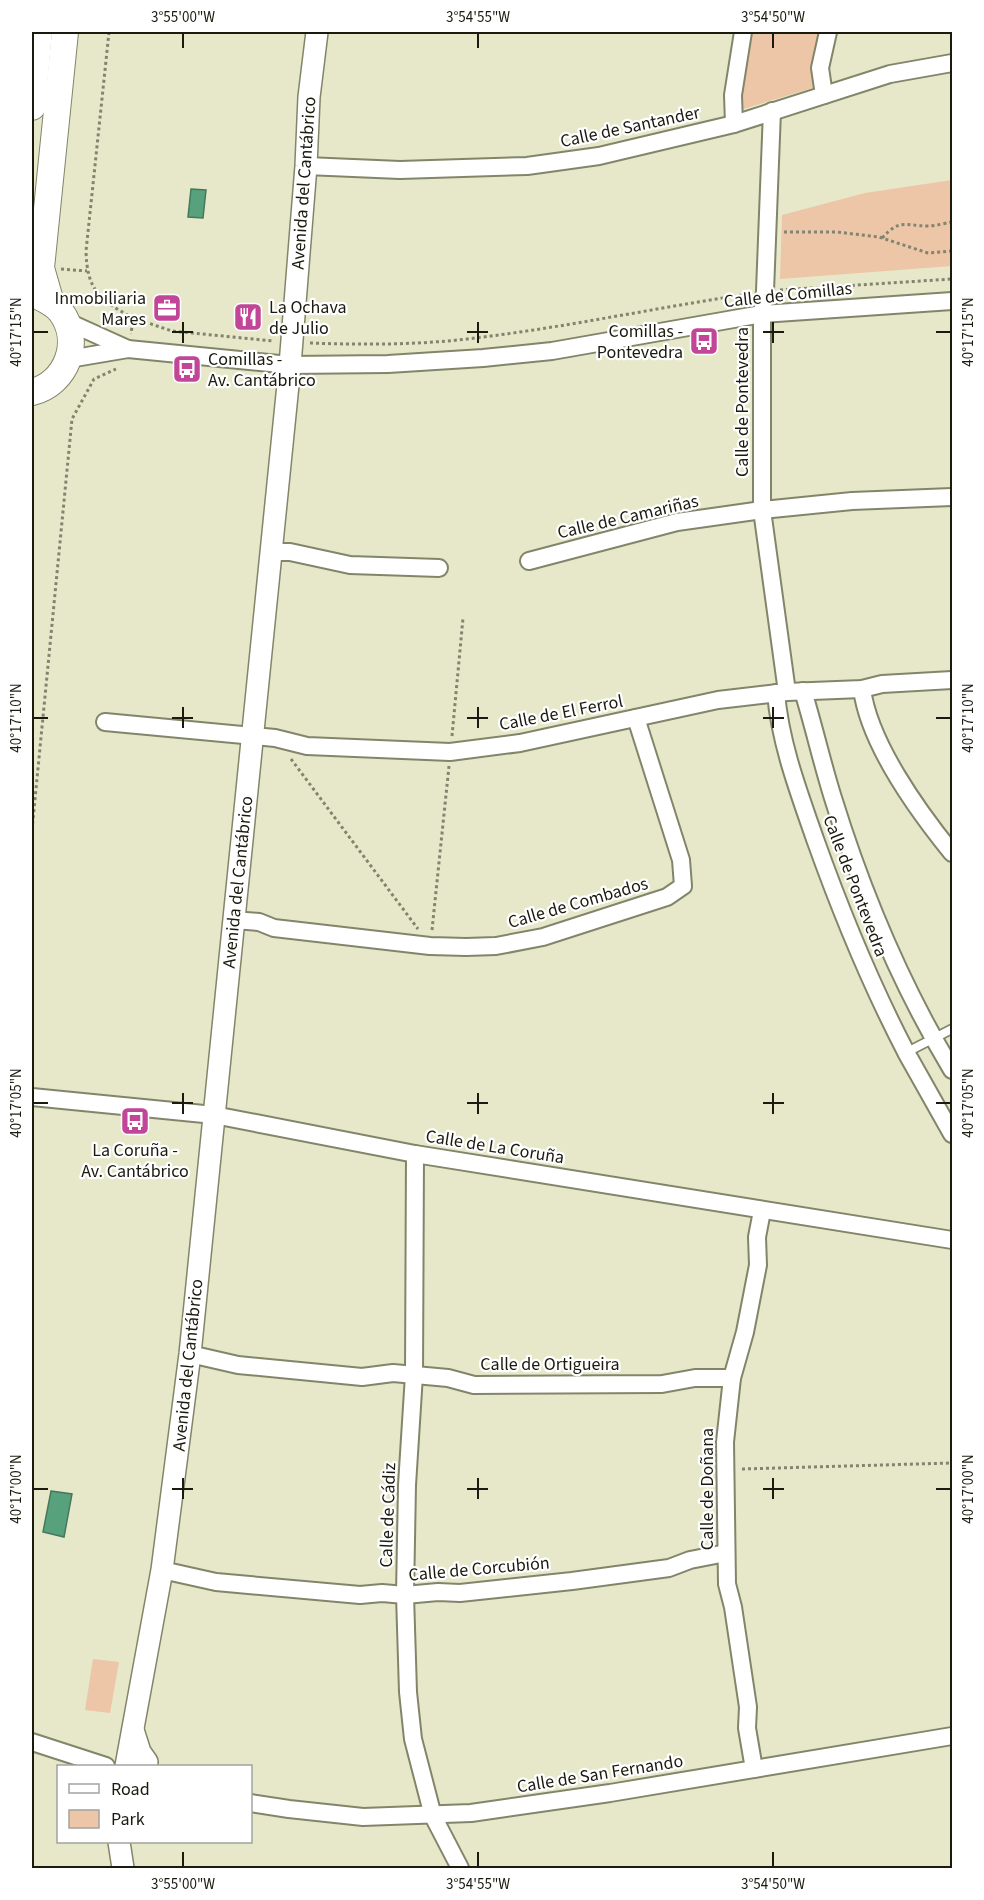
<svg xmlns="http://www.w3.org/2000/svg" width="984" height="1900" font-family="'Source Sans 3',sans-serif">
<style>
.green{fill:#edc5a7}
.water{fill:#58a17d;stroke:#45785c;stroke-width:1.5}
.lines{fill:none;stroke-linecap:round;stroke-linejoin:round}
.service-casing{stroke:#83856a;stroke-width:11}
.minor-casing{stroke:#83856a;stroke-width:20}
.tertiary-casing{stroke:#83856a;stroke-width:24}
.primary-casing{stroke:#83856a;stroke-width:28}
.path{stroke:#83846f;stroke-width:3;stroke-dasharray:3 3;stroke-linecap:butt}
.service{stroke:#fff;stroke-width:8}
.minor{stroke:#fff;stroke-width:16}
.tertiary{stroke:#fff;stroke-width:21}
.primary{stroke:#fff;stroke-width:26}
.ticks{fill:none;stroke:#1a1a0f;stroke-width:2}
.labels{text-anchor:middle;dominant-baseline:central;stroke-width:4.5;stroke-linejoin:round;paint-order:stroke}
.street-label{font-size:18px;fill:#1a1a0f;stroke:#fff}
.poi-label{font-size:18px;fill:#1a1a0f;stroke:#fff;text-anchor:end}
.neatline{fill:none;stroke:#1a1a0f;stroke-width:2}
.ticks-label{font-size:15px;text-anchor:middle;fill:#1a1a0f}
</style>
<rect width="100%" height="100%" fill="#e7e8ca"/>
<!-- green -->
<g class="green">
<path d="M748,32H821L816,87L740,110L739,91Z"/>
<path d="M952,180V266L780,279L782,215L865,193Z"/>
<path d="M93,1659L119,1662L110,1713L85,1710Z"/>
</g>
<!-- water -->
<g class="water">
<path d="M191,189L206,190L203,218L188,217Z"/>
<path d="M51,1491L72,1494L64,1537L43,1532Z"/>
</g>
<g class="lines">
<!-- service casing -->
<g class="service-casing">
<path id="service" d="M907,1052L952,1029"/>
</g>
<!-- minor casing -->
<g class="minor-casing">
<g id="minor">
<path d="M824,95L820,68L828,32"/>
<path d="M772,111L765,291L762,314V510L787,692"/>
<path d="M734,124L733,95L743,32"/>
<path d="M306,166L400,170L527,166L599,156L734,124L890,74L952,63"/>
<path d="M66,321L128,349"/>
<path d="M69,359L128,349L290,365L388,364L483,358L552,351L762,314L952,301"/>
<path d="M271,552H290L350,565L439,568"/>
<path d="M529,561L677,522L762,510L852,501L952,497"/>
<path d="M862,689C869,743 918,811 952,853"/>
<path d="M803,691C814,727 822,763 833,798C862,892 901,985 952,1070"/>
<path d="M776,693C780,743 799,793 815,839C841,912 871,985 907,1054C922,1081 937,1107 952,1134"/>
<path d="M105,722L275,738L307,746L450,752L520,743L718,700L787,692L862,689L882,684L952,680"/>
<path d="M234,920L259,922L274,928L430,946L466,947L496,946L543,937L667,897L683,886L681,860L636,718"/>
<path d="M32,1097L214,1115L415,1154L952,1240"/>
<path d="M415,1154L414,1375L407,1485L405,1595L408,1692L413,1739L433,1816L460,1868"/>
<path d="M190,1354L238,1365L362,1377L393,1373L448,1378L474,1385L662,1384L695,1378H732"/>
<path d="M162,1570L216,1582L360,1595L382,1593L405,1595L438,1592L460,1593L572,1581L669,1568L690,1560L726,1553"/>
<path d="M32,1742L106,1766"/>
<path d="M754,1769L747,1728L748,1707L733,1607L727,1584L725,1442L732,1378L745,1332L758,1265L757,1237L762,1211"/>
<path d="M250,1803L289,1809L363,1817L471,1813L610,1793L952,1736"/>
</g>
</g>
<!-- tertiary casing -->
<g class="tertiary-casing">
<g id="tertiary">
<path d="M133,1730L140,1752L147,1762"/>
<path d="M126,1766L162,1570L190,1354L290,365L306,166L309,97L317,32"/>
<path d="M119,1842L123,1868"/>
</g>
</g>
<!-- primary casing -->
<g class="primary-casing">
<g id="primary">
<path d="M32,107L39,32"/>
<path d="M51,303L41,268L65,32"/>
<path d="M32,392C66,384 83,342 61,312C55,304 46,300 38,296"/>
</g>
</g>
<!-- path -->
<g class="path">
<path d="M109,32L86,251C87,291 100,300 133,318L131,334"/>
<path d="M784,232H837L879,237L928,253L952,251"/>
<path d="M882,238C901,218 904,226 928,226C936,226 945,223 952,222"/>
<path d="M61,269L87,271"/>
<path d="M780,290L952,279"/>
<path d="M133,318L172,331L273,341"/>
<path d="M310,343C368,345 425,345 483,337C572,326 660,307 749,294"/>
<path d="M452,736L463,618"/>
<path d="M291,759L418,929"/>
<path d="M32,830L72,419L94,379L116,369"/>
<path d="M432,930L449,766"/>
<path d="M742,1469L952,1463"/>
</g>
<!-- service -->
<use href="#service" class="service"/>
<!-- minor -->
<use href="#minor" class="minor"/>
<!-- tertiary -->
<use href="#tertiary" class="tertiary"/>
<!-- primary -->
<use href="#primary" class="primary"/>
</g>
<!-- ticks -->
<path class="ticks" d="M183,33V48M478,33V48M773,33V48M183,322V343M478,322V343M773,322V343M33,332H48M172,332H193M467,332H488M763,332H784M936,332H951M183,707V728M478,707V728M773,707V728M33,718H48M172,718H193M467,718H488M763,718H784M936,718H951M183,1093V1114M478,1093V1114M773,1093V1114M33,1103H48M172,1103H193M467,1103H488M763,1103H784M936,1103H951M183,1478V1499M478,1478V1499M773,1478V1499M33,1489H48M172,1489H193M467,1489H488M763,1489H784M936,1489H951M183,1852V1867M478,1852V1867M773,1852V1867"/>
<!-- icons -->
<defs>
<g id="office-square" transform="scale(1.5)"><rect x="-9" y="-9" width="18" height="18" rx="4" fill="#c14698" stroke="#fff"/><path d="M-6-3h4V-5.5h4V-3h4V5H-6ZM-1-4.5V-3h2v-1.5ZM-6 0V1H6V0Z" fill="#fff"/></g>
<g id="restaurant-square" transform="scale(1.5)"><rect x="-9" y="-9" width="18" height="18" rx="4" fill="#c14698" stroke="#fff"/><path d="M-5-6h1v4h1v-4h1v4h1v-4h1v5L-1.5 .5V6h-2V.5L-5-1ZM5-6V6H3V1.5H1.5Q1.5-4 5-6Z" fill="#fff"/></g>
<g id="bus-square" transform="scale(1.5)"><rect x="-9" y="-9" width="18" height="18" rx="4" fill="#c14698" stroke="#fff"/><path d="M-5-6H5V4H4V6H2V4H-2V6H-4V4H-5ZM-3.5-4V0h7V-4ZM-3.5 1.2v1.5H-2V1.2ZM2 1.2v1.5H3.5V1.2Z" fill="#fff"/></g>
</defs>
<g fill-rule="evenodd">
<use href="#office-square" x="167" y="308"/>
<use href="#restaurant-square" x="248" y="317"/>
<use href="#bus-square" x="704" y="341"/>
<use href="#bus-square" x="187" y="369"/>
<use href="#bus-square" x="135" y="1121"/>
</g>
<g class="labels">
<!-- street labels -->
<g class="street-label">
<text transform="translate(630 127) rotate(-12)">Calle de Santander</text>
<text transform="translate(304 183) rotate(-86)">Avenida del Cantábrico</text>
<text transform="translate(788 295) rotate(-6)">Calle de Comillas</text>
<text transform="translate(742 402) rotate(-90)">Calle de Pontevedra</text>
<text transform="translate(628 517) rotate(-13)">Calle de Camariñas</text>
<text transform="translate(561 713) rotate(-11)">Calle de El Ferrol</text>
<text transform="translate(238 882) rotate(-84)">Avenida del Cantábrico</text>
<text transform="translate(855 886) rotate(69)">Calle de Pontevedra</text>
<text transform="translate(578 903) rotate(-16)">Calle de Combados</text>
<text transform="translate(495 1147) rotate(9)">Calle de La Coruña</text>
<text x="550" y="1364">Calle de Ortigueira</text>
<text transform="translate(188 1365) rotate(-84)">Avenida del Cantábrico</text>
<text transform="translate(707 1489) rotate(-90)">Calle de Doñana</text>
<text transform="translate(388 1515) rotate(-88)">Calle de Cádiz</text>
<text transform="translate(479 1569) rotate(-5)">Calle de Corcubión</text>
<text transform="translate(600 1774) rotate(-9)">Calle de San Fernando</text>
</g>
<!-- poi labels -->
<g class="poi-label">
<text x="146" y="298">Inmobiliaria<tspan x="146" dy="21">Mares</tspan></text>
<text x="269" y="307" text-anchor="start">La Ochava<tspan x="269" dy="21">de Julio</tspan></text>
<text x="683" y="331">Comillas -<tspan x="683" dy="21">Pontevedra</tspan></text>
<text x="208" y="359" text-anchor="start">Comillas -<tspan x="208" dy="21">Av. Cantábrico</tspan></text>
<text x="135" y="1150" text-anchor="middle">La Coruña -<tspan x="135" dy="21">Av. Cantábrico</tspan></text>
</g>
</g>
<!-- border -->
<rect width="984" height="1900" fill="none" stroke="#ffffff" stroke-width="66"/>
<!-- legend -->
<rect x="57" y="1765" width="195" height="78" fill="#ffffff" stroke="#a3a39f" stroke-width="1.5"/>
<rect x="69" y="1784" width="30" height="9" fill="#ffffff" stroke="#a3a39f" stroke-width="1.5"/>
<text x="111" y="1795" font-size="18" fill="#1a1a0f">Road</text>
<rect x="69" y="1810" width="30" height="18" fill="#edc5a7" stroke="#a3a39f" stroke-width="1.5"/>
<text x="111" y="1825" font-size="18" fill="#1a1a0f">Park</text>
<rect x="33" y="33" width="918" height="1834" class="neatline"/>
<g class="ticks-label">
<text x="183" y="22">3°55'00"W</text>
<text x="478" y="22">3°54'55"W</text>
<text x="773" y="22">3°54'50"W</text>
<text transform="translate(16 332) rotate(-90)" y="5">40°17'15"N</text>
<text transform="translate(968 332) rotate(-90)" y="5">40°17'15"N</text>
<text transform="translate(16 718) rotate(-90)" y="5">40°17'10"N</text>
<text transform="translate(968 718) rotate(-90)" y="5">40°17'10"N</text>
<text transform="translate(16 1103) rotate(-90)" y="5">40°17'05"N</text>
<text transform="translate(968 1103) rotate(-90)" y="5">40°17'05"N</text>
<text transform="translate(16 1489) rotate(-90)" y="5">40°17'00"N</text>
<text transform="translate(968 1489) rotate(-90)" y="5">40°17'00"N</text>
<text x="183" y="1889">3°55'00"W</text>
<text x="478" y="1889">3°54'55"W</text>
<text x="773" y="1889">3°54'50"W</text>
</g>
</svg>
